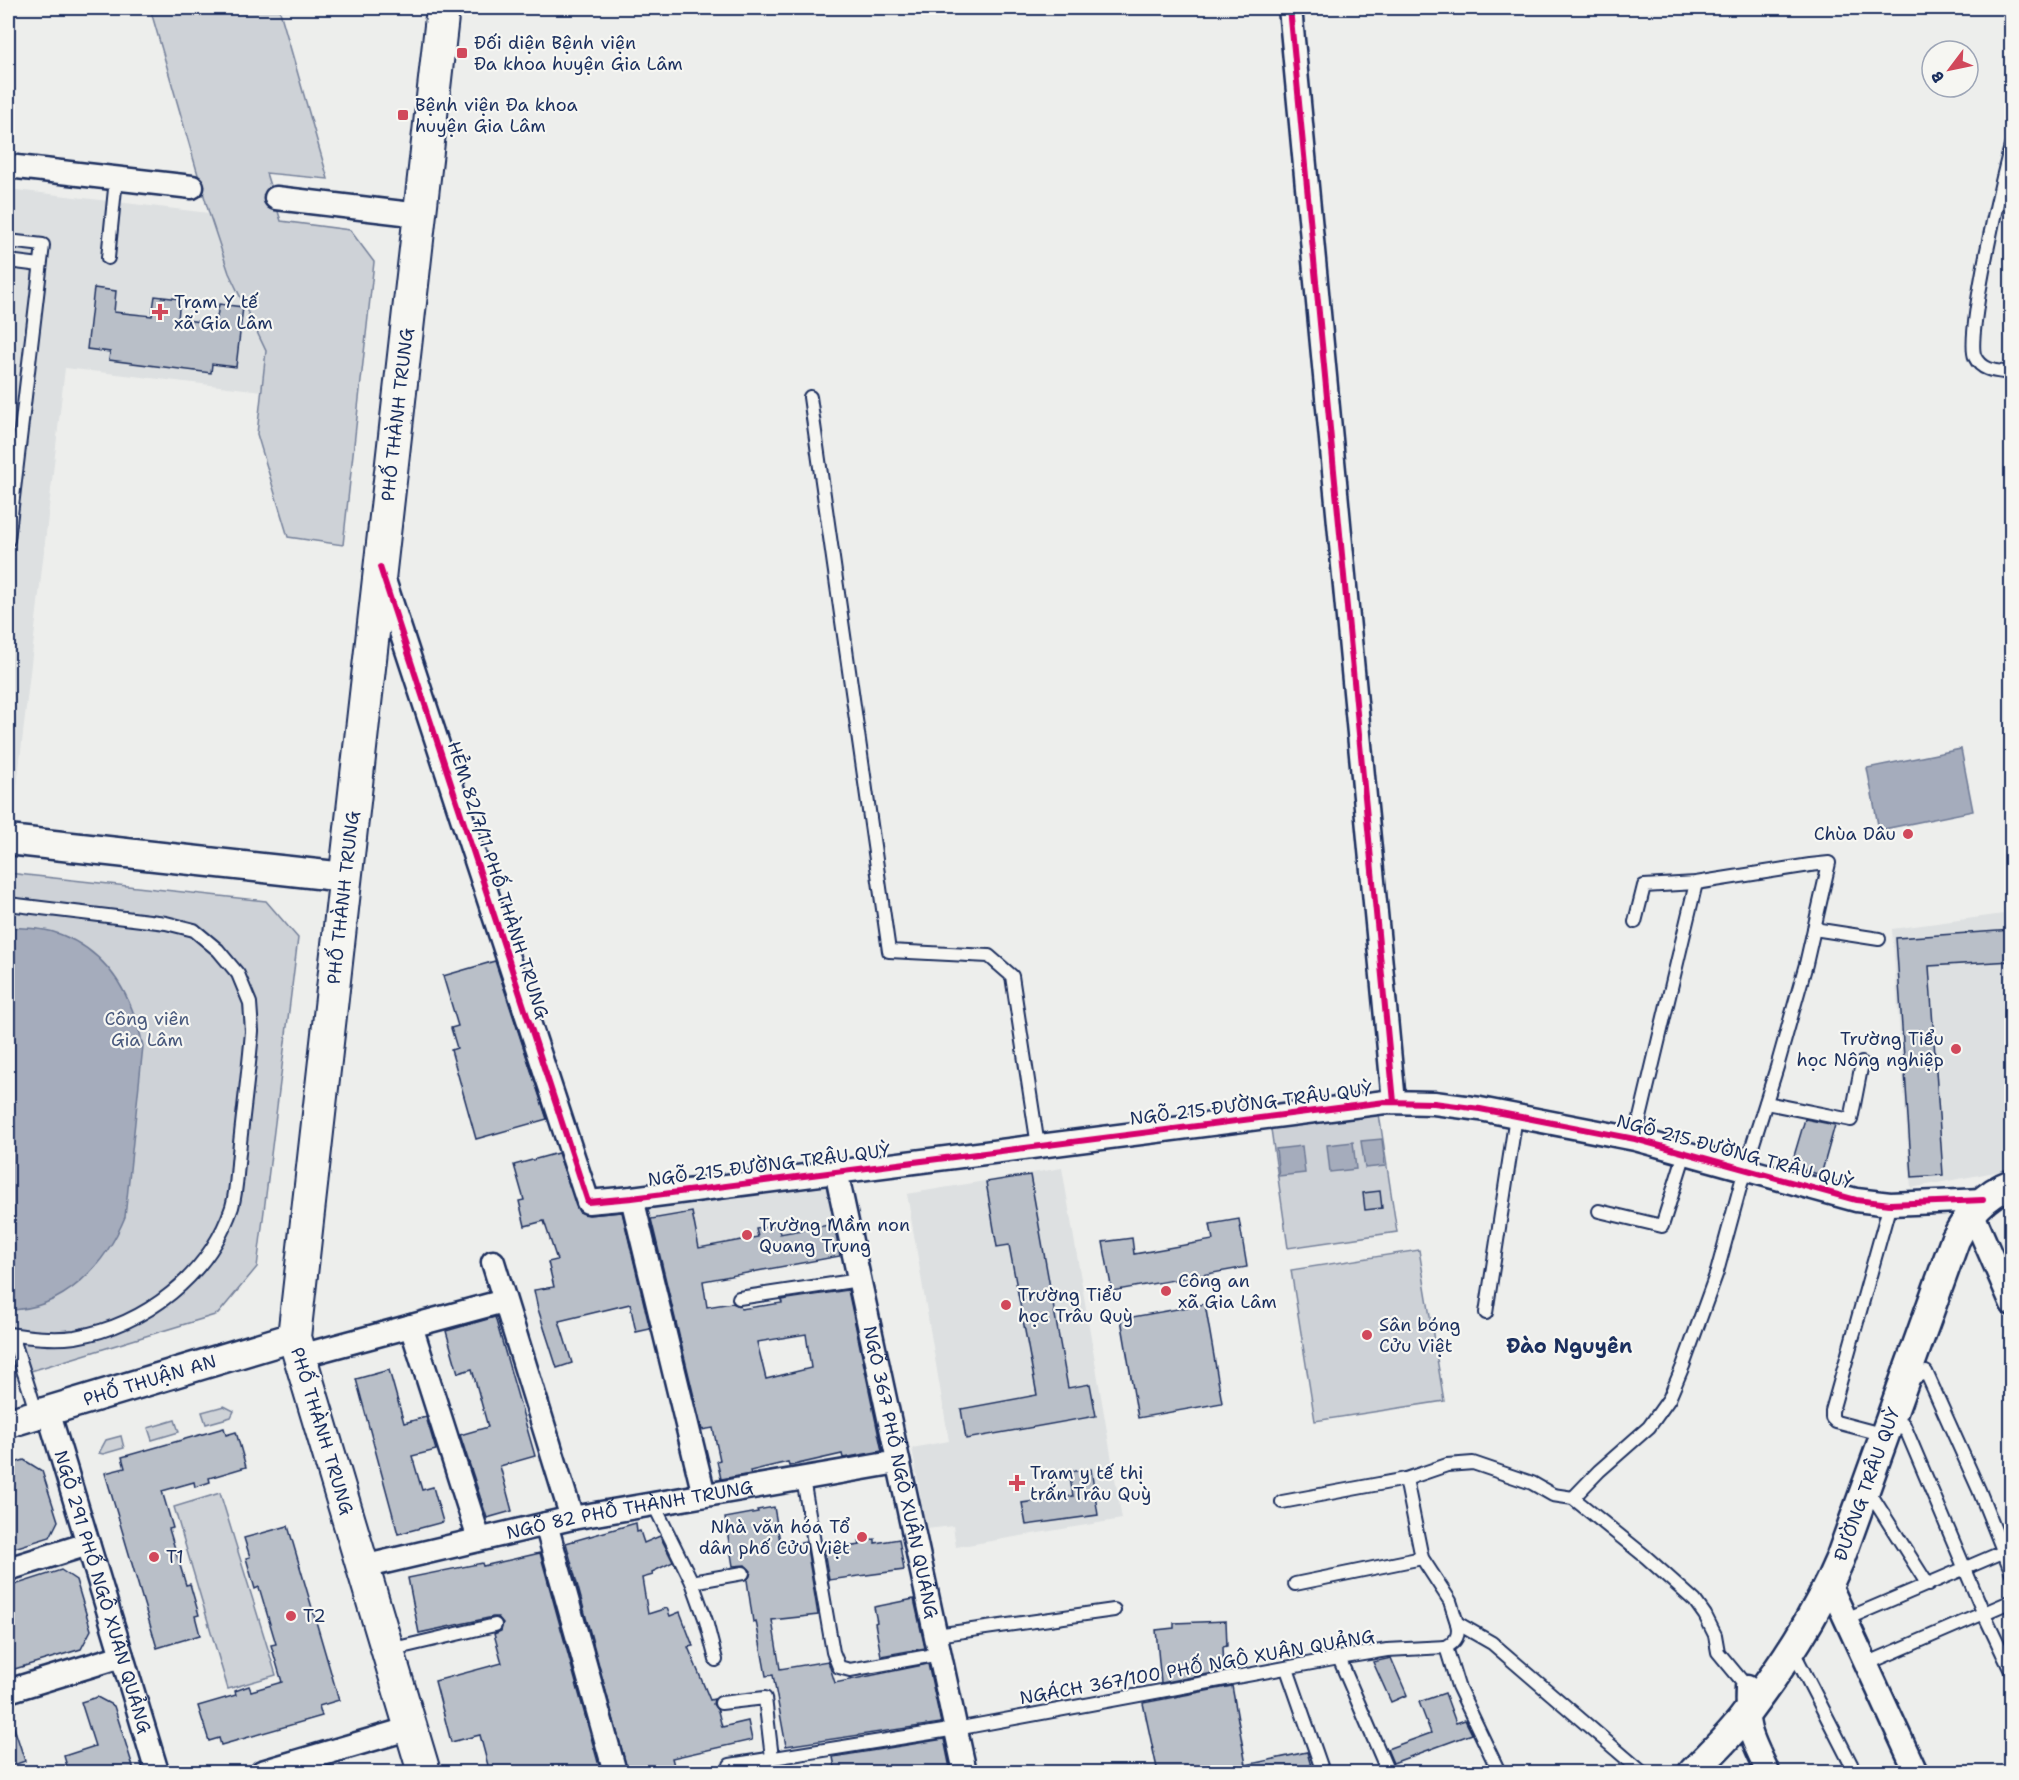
<svg xmlns="http://www.w3.org/2000/svg" width="2019" height="1780" font-family="'Shantell Sans',sans-serif">
<style>
.built{fill:#dde0e1}
.green{fill:#ced2d7;stroke:#74809a;stroke-width:1.5}
.water{fill:#a5acbc;stroke:#6e7a96;stroke-width:1.5}
.building{fill:#b9bfc8;stroke:#1b2f5e;stroke-width:1.5;fill-rule:evenodd}
.lines{fill:none;stroke-linecap:round;stroke-linejoin:round}
.service-casing{stroke:#1b2f5e;stroke-width:16}
.minor-casing{stroke:#1b2f5e;stroke-width:27}
.tertiary-casing{stroke:#1b2f5e;stroke-width:33}
.secondary-casing{stroke:#1b2f5e;stroke-width:36}
.service{stroke:#f6f6f2;stroke-width:12}
.minor{stroke:#f6f6f2;stroke-width:22}
.tertiary{stroke:#f6f6f2;stroke-width:28}
.secondary{stroke:#f6f6f2;stroke-width:32}
.cycleway-casing{stroke:#f6f6f2;stroke-width:10}
.cycleway{stroke:#d6006c;stroke-width:6}
.poi-dot{fill:#d1495b;stroke:#f6f6f2;stroke-width:2}
.labels{text-anchor:middle;dominant-baseline:central;stroke-width:4.5;stroke-linejoin:round;paint-order:stroke}
.poi-label{font-size:18px;fill:#1b2f5e;stroke:#f6f6f2;text-anchor:start}
.street-label{font-size:18px;fill:#1b2f5e;stroke:#f6f6f2}
.park-label{font-size:18px;fill:#48587c;stroke:#f6f6f2}
.neighbourhood-label{font-size:20px;font-weight:bold;fill:#1b2f5e;stroke:#f6f6f2}
</style>
<rect width="100%" height="100%" fill="#edeeec"/>
<filter id="ink" filterUnits="userSpaceOnUse"><feTurbulence type="fractalNoise" baseFrequency=".0167" numOctaves="2"/><feDisplacementMap in="SourceGraphic" scale="12" xChannelSelector="R" yChannelSelector="G"/><feConvolveMatrix kernelMatrix="1 2 1 2 8 2 1 2 1" color-interpolation-filters="sRGB"/></filter>
<g filter="url(#ink)">
<!-- built -->
<g class="built">
<path d="M8,189L209,213L229,273L266,351L262,391L65,368L14,812H8Z"/>
<path d="M2011,913V1169L1911,1188L1892,929Z"/>
<path d="M1062,1168L1122,1519L956,1547L953,1526L926,1529L912,1448L949,1441L907,1194Z"/>
<path d="M828,1187L848,1255L661,1289L645,1212L647,1209Z"/>
</g>
<!-- green -->
<g class="green">
<path d="M150,8H279L328,179L266,173L281,221L350,230L374,262L343,545L288,537L257,434L266,351L229,273L209,213Z"/>
<path d="M8,873L266,901L298,938L257,1267L218,1314L8,1378Z"/>
<path d="M1379,1114L1397,1232L1288,1248L1271,1129Z"/>
<path d="M1419,1250L1444,1401L1315,1421L1291,1270Z"/>
<path d="M224,1406L234,1411L231,1417L206,1424L202,1412Z"/>
<path d="M175,1420L179,1432L152,1440L148,1428Z"/>
<path d="M121,1436L124,1448L103,1454L99,1453L106,1440Z"/>
<path d="M220,1493L276,1675L228,1689L174,1507Z"/>
</g>
<!-- water -->
<g class="water">
<path d="M1961,749L1973,811L1879,830L1867,768Z"/>
<path d="M8,927C25,928 46,928 62,935C110,954 133,999 143,1046L125,1217C105,1266 63,1310 8,1310Z"/>
<path d="M1382,1139L1385,1166L1365,1168L1361,1141Z"/>
<path d="M1353,1142L1356,1169L1330,1172L1327,1145Z"/>
<path d="M1302,1146L1305,1173L1279,1176L1276,1149Z"/>
</g>
<!-- building -->
<g class="building">
<path d="M94,288L116,291L114,312L152,316L155,296L180,299L178,319L216,324L219,304L243,307L236,367L212,364L211,373L109,360L110,352L87,349Z"/>
<path d="M2012,930V961L1929,966L1943,1175L1912,1177L1896,938Z"/>
<path d="M495,961L547,1119L476,1139L451,1050L457,1048L451,1028L458,1026L443,976Z"/>
<path d="M1805,1119L1835,1125L1821,1175L1791,1166Z"/>
<path d="M558,1153L579,1212L589,1215L622,1212L650,1329L636,1332L630,1304L559,1321L572,1363L557,1368L538,1309L534,1290L554,1287L548,1262L557,1260L544,1221L525,1226L519,1201L524,1200L514,1165Z"/>
<path d="M1030,1175L1068,1388L1090,1384L1096,1416L966,1439L961,1409L1037,1395L1009,1245L997,1247L986,1182Z"/>
<path d="M1380,1191L1382,1208L1365,1210L1363,1193Z"/>
<path d="M692,1212L699,1248L758,1237L756,1229L778,1225L780,1234L834,1224L840,1256L703,1281L707,1307L732,1303L740,1306L741,1309L782,1303L781,1300L848,1290L882,1451L843,1458L842,1454L789,1466L788,1462L750,1471L751,1474L721,1479L717,1461L720,1460L713,1428L702,1430L651,1219ZM806,1334L811,1368L766,1379L757,1342Z"/>
<path d="M1239,1219L1247,1267L1112,1291L1103,1242L1132,1238L1134,1254L1213,1240L1210,1224Z"/>
<path d="M1205,1304L1222,1403L1138,1418L1121,1319Z"/>
<path d="M495,1317L535,1456L500,1466L512,1511L487,1518L460,1435L488,1427L472,1369L458,1373L446,1331Z"/>
<path d="M389,1370L404,1423L426,1417L436,1450L412,1456L422,1490L433,1487L443,1522L398,1534L356,1379Z"/>
<path d="M224,1428L226,1435L236,1432L246,1467L209,1478L210,1482L195,1487L194,1482L162,1491L173,1528L169,1529L186,1585L190,1584L199,1615L195,1616L200,1635L157,1648L105,1473L125,1468L122,1457Z"/>
<path d="M24,1460L42,1471L58,1521L50,1537L8,1550V1465Z"/>
<path d="M1091,1469L1098,1515L1026,1525L1022,1503L1073,1496L1069,1472Z"/>
<path d="M774,1507L781,1547L806,1542L818,1615L772,1620L780,1669L828,1661L835,1683L928,1664L941,1723L786,1746L773,1675L766,1676L756,1621L753,1622L747,1580L750,1576L751,1571L745,1565L733,1566L725,1518L758,1512L757,1510Z"/>
<path d="M636,1523L637,1532L640,1531L644,1543L660,1536L673,1562L652,1572L653,1575L642,1578L648,1614L667,1608L670,1616L680,1612L693,1646L688,1647L710,1700L714,1699L713,1704L718,1711L722,1727L748,1721L752,1740L672,1758L676,1773H628L566,1543Z"/>
<path d="M288,1526L339,1700L319,1706L322,1716L221,1745L219,1738L209,1741L198,1706L236,1695L235,1691L249,1686L251,1691L282,1682L271,1645L276,1644L259,1587L255,1589L246,1558L250,1557L244,1538Z"/>
<path d="M875,1539V1543L899,1539L904,1570L829,1580L824,1550L860,1545L859,1541Z"/>
<path d="M540,1553L601,1773H490L480,1735L451,1742L435,1681L502,1663L494,1634L501,1631L503,1623L498,1617H493L419,1633L408,1578L482,1563L483,1566Z"/>
<path d="M61,1570L76,1580L91,1630L81,1649L8,1671V1587Z"/>
<path d="M914,1599L925,1648L881,1656L875,1623L877,1622L874,1607Z"/>
<path d="M1226,1621L1227,1646L1223,1647L1224,1671L1161,1683L1156,1630L1174,1628V1623Z"/>
<path d="M1391,1658L1407,1695L1391,1702L1373,1662Z"/>
<path d="M1232,1686L1246,1765L1307,1752L1313,1773H1158L1143,1703Z"/>
<path d="M1445,1693L1456,1723L1465,1720L1472,1734L1393,1763L1387,1749L1431,1733L1419,1702Z"/>
<path d="M97,1697L114,1706L135,1773H69L64,1756L95,1746L81,1702Z"/>
<path d="M8,1715H10L25,1761L8,1767Z"/>
<path d="M944,1739L951,1773H836L833,1757Z"/>
</g>
<g class="lines">
<!-- service casing -->
<g class="service-casing">
<g id="service">
<path d="M2012,143C2003,172 1965,337 1975,357C1982,372 1998,371 2012,373"/>
<path d="M8,241L43,245L8,540"/>
<path d="M108,258L116,179"/>
<path d="M8,261L40,265"/>
<path d="M810,397L889,951L989,956L1012,976L1038,1146"/>
<path d="M8,904L166,923L194,930L218,950L238,974L250,1003L252,1031C249,1071 243,1112 239,1153C237,1170 237,1190 232,1207C209,1275 146,1325 75,1337C53,1340 30,1337 8,1334"/>
<path d="M1814,929L1879,939"/>
<path d="M1766,1103L1851,1120L1862,1063"/>
<path d="M1635,1139L1696,883"/>
<path d="M1890,1204L1832,1411V1418L1836,1422L1885,1435L1904,1425L1984,1614L2012,1673"/>
<path d="M1599,1211L1662,1226L1685,1153"/>
<path d="M739,1298L859,1280"/>
<path d="M1486,1313L1516,1116"/>
<path d="M12,1335L37,1414"/>
<path d="M1908,1381L1926,1372L1979,1490L2012,1573"/>
<path d="M803,1479L833,1652L839,1667L850,1670L940,1654"/>
<path d="M1406,1479L1422,1558L1450,1601L1457,1623L1492,1643L1642,1772"/>
<path d="M1868,1490L1928,1585"/>
<path d="M1573,1498L1599,1471L1649,1427L1669,1399L1683,1366L1717,1272L1745,1169L1777,1067L1806,964L1829,863L1810,865L1696,883L1644,886L1635,922"/>
<path d="M1282,1502L1406,1479L1447,1465L1473,1463L1532,1483L1553,1495L1573,1498L1646,1557L1695,1601L1705,1615L1715,1635L1718,1652L1747,1687"/>
<path d="M654,1505L692,1582L706,1621L716,1660"/>
<path d="M692,1582L743,1573"/>
<path d="M1295,1584L1422,1558"/>
<path d="M1846,1619L2003,1552"/>
<path d="M936,1635L1114,1610"/>
<path d="M1446,1647L1458,1686L1499,1772"/>
<path d="M1446,1647C1456,1642 1460,1635 1457,1623"/>
<path d="M389,1650L495,1625"/>
<path d="M1793,1651L1853,1768"/>
<path d="M1339,1658L1388,1772"/>
<path d="M1866,1664L2012,1601"/>
<path d="M1287,1669L1323,1772"/>
<path d="M721,1703L765,1698L772,1758"/>
<path d="M730,1765L956,1729L1339,1658L1387,1650L1446,1647"/>
</g>
</g>
<!-- minor casing -->
<g class="minor-casing">
<g id="minor">
<path d="M1290,8L1394,1102"/>
<path d="M8,166L192,187"/>
<path d="M276,198L420,215"/>
<path d="M382,574L588,1202L632,1198L1385,1102L1434,1103L1480,1109L1635,1139L1856,1200L1890,1204L1983,1200"/>
<path id="s1" d="M836,1171L965,1772"/>
<path d="M632,1198L704,1495"/>
<path d="M1972,1212L2012,1304"/>
<path d="M493,1262L572,1518"/>
<path d="M411,1326L479,1539"/>
<path d="M300,1356L504,1301"/>
<path id="s2" d="M48,1411L157,1772"/>
<path d="M546,1524L615,1772"/>
<path id="s3" d="M363,1567L572,1518L898,1462"/>
<path d="M8,1569L88,1544"/>
<path d="M1829,1583L1916,1772"/>
<path d="M1747,1687C1745,1727 1751,1737 1768,1772"/>
<path d="M8,1691L122,1656"/>
<path d="M262,1772L411,1728"/>
</g>
</g>
<!-- tertiary casing -->
<g class="tertiary-casing">
<g id="tertiary">
<path d="M8,840L345,877"/>
<path id="s4" d="M8,1423L294,1337"/>
<path id="s5" d="M1693,1772C1711,1753 1731,1735 1746,1714C1783,1665 1816,1616 1840,1559L1955,1240C1968,1215 1984,1194 2012,1184"/>
</g>
</g>
<!-- secondary casing -->
<g class="secondary-casing">
<g id="secondary">
<path id="s6" d="M424,1772L294,1337L443,8"/>
</g>
</g>
<!-- service -->
<use href="#service" class="service"/>
<!-- minor -->
<use href="#minor" class="minor"/>
<!-- tertiary -->
<use href="#tertiary" class="tertiary"/>
<!-- secondary -->
<use href="#secondary" class="secondary"/>
<!-- cycleway casing -->
<g class="cycleway-casing">
<g id="cycleway">
<path d="M1290,8L1394,1102"/>
<path d="M380,567L588,1202L632,1198L1385,1102L1434,1103L1480,1109L1635,1139L1856,1200L1890,1204L1983,1200"/>
</g>
</g>
<!-- cycleway -->
<use href="#cycleway" class="cycleway"/>
</g>
</g>
<!-- markers -->
<g class="poi-dot">
<rect x="456" y="47" width="12" height="12" rx="3"/>
<rect x="397" y="109" width="12" height="12" rx="3"/>
<path d="M157 303h6v6h6v6h-6v6h-6v-6h-6v-6h6z"/>
<circle cx="1908" cy="834" r="6"/>
<circle cx="1956" cy="1049" r="6"/>
<circle cx="747" cy="1235" r="6"/>
<circle cx="1166" cy="1291" r="6"/>
<circle cx="1006" cy="1305" r="6"/>
<circle cx="1367" cy="1335" r="6"/>
<path d="M1014 1474h6v6h6v6h-6v6h-6v-6h-6v-6h6z"/>
<circle cx="862" cy="1537" r="6"/>
<circle cx="154" cy="1557" r="6"/>
<circle cx="291" cy="1616" r="6"/>
</g>
<g class="labels">
<!-- poi labels -->
<g class="poi-label">
<text x="474" y="43">Đối diện Bệnh viện<tspan x="474" dy="21">Đa khoa huyện Gia Lâm</tspan></text>
<text x="415" y="105">Bệnh viện Đa khoa<tspan x="415" dy="21">huyện Gia Lâm</tspan></text>
<text x="174" y="302">Trạm Y tế<tspan x="174" dy="21">xã Gia Lâm</tspan></text>
<text x="1896" y="834" text-anchor="end">Chùa Dâu</text>
<text x="1944" y="1039" text-anchor="end">Trường Tiểu<tspan x="1944" dy="21">học Nông nghiệp</tspan></text>
<text x="759" y="1225">Trường Mầm non<tspan x="759" dy="21">Quang Trung</tspan></text>
<text x="1178" y="1281">Công an<tspan x="1178" dy="21">xã Gia Lâm</tspan></text>
<text x="1018" y="1295">Trường Tiểu<tspan x="1018" dy="21">học Trâu Quỳ</tspan></text>
<text x="1379" y="1325">Sân bóng<tspan x="1379" dy="21">Cửu Việt</tspan></text>
<text x="1030" y="1473">Trạm y tế thị<tspan x="1030" dy="21">trấn Trâu Quỳ</tspan></text>
<text x="850" y="1527" text-anchor="end">Nhà văn hóa Tổ<tspan x="850" dy="21">dân phố Cửu Việt</tspan></text>
<text x="166" y="1557">T1</text>
<text x="303" y="1616">T2</text>
</g>
<!-- street labels -->
<g class="street-label">
<text stroke="none"><textPath href="#s6" startOffset="1382">PHỐ THÀNH TRUNG</textPath></text>
<text transform="translate(498 880) rotate(72)">HẺM 82/7/11 PHỐ THÀNH TRUNG</text>
<text stroke="none"><textPath href="#s6" startOffset="896">PHỐ THÀNH TRUNG</textPath></text>
<text transform="translate(1251 1104) rotate(-7)">NGÕ 215 ĐƯỜNG TRÂU QUỲ</text>
<text transform="translate(1735 1152) rotate(15)">NGÕ 215 ĐƯỜNG TRÂU QUỲ</text>
<text transform="translate(769 1165) rotate(-7)">NGÕ 215 ĐƯỜNG TRÂU QUỲ</text>
<text stroke="none"><textPath href="#s4" startOffset="148">PHỐ THUẬN AN</textPath></text>
<text transform="translate(322 1431) rotate(73)">PHỐ THÀNH TRUNG</text>
<text stroke="none"><textPath href="#s1" startOffset="308">NGÕ 367 PHỐ NGÔ XUÂN QUẢNG</textPath></text>
<text stroke="none"><textPath href="#s5" startOffset="340">ĐƯỜNG TRÂU QUỲ</textPath></text>
<text stroke="none"><textPath href="#s3" startOffset="273">NGÕ 82 PHỐ THÀNH TRUNG</textPath></text>
<text stroke="none"><textPath href="#s2" startOffset="189">NGÕ 291 PHỐ NGÔ XUÂN QUẢNG</textPath></text>
<text transform="translate(1197 1667) rotate(-10)">NGÁCH 367/100 PHỐ NGÔ XUÂN QUẢNG</text>
</g>
<!-- park labels -->
<g class="park-label">
<text x="147" y="1019">Công viên<tspan x="147" dy="21">Gia Lâm</tspan></text>
</g>
<!-- neighbourhood labels -->
<g class="neighbourhood-label">
<text x="1569" y="1346">Đào Nguyên</text>
</g>
</g>
<!-- margin -->
<rect width="2019" height="1780" fill="none" stroke="#f6f6f2" stroke-width="30"/>
<rect x="15" y="15" width="1989" height="1750" fill="none" stroke="#1b2f5e" stroke-width="2" filter="url(#ink)"/>
<!-- north arrow -->
<g transform="translate(1950 69) rotate(238)"><circle r="28" fill="#f6f6f2" stroke="#9ea6b7" stroke-width="1.5"/>
<path d="M0-4.5L10 22L0 15L-10 22Z" fill="#d1495b"/>
<text y="-9" font-size="16" font-weight="bold" text-anchor="middle" fill="#1b2f5e">B</text>
</g>
</svg>
